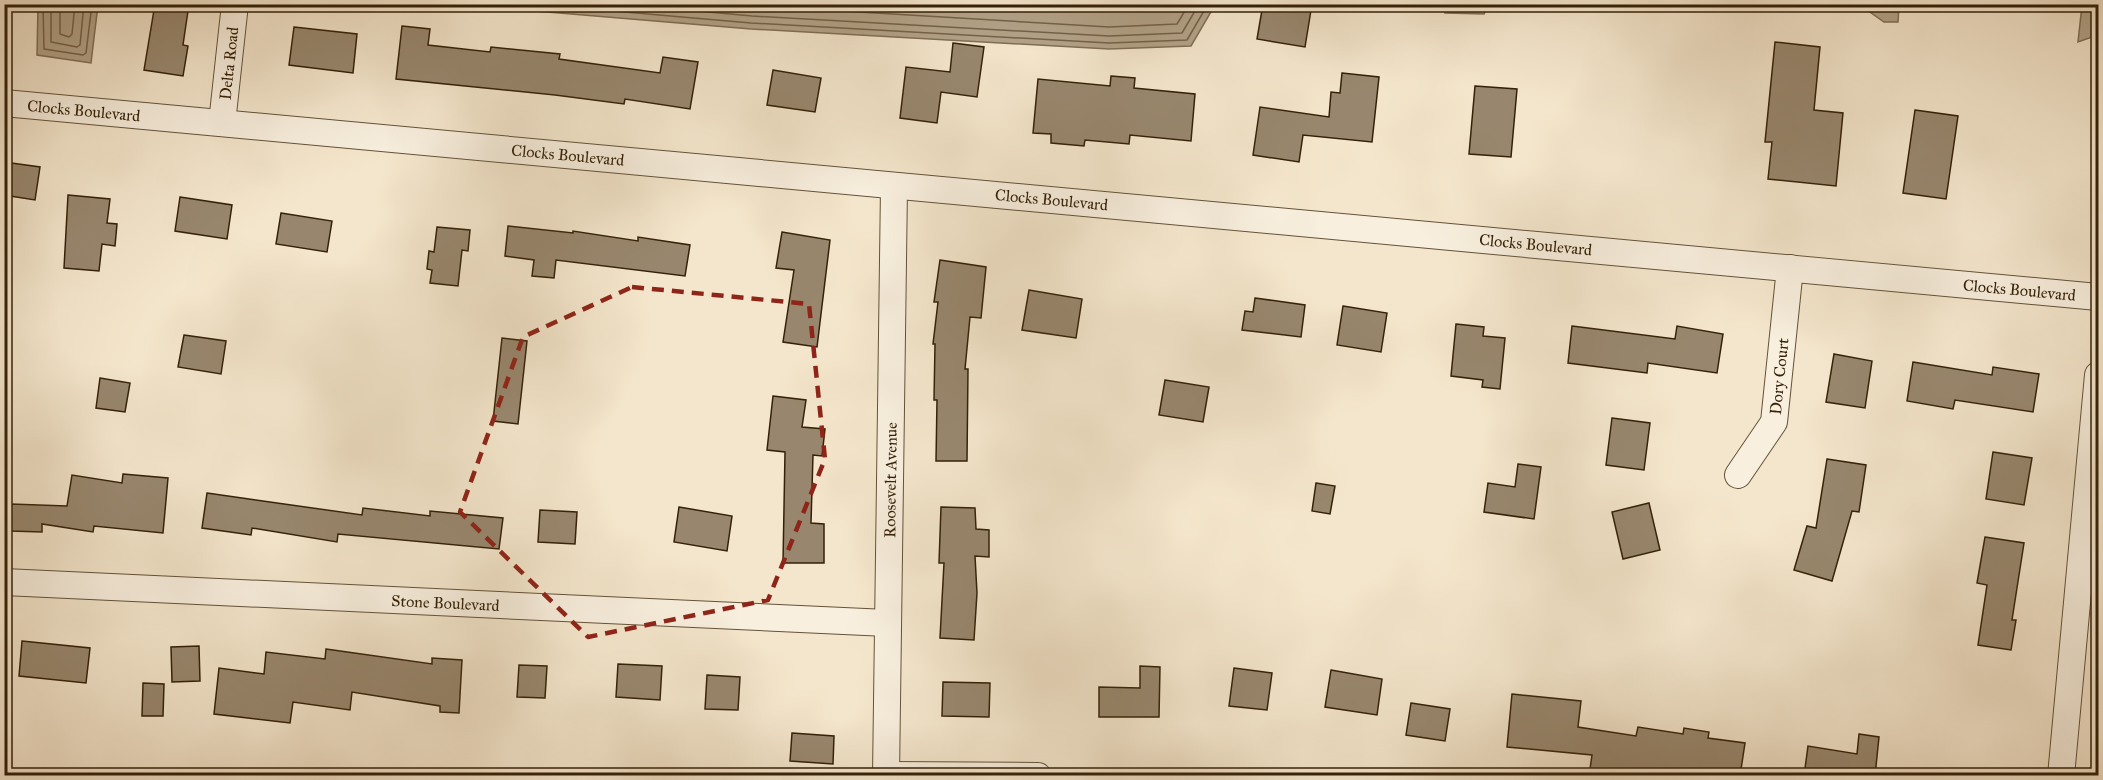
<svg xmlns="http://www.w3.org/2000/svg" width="2103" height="780" font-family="'IM FELL Great Primer',serif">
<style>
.water{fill:#b3a389;stroke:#806f55;stroke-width:1.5}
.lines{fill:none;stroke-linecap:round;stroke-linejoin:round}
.shore{stroke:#746248;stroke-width:1.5}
.building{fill:#98876e;stroke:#342108;stroke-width:1.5}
.minor-casing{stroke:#645239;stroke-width:28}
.minor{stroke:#f8efde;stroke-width:26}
.marked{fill:none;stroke:#8f2418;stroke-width:4.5;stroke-dasharray:12 8;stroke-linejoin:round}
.labels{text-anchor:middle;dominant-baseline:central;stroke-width:4.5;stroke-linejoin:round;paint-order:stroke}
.street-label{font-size:16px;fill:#342108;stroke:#f8efde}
</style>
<rect width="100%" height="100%" fill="#f4e6cc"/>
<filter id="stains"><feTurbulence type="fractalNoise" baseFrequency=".00333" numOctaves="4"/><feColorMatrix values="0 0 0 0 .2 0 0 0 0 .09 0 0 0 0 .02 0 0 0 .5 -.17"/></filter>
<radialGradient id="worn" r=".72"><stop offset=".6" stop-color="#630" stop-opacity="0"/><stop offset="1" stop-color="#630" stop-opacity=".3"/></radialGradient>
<!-- water -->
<g class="water">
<path d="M38,5H98L91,63L37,55Z"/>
<path d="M464,5H1215L1191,46L1109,49L751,29Z"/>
<path d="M1445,5V4L1489,5L1484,14L1445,13Z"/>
<path d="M1860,5H1899L1898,22H1884Z"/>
<path d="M2082,5H2098V35L2078,42Z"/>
</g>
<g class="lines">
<!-- shore -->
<g class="shore">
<path d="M43,4L44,49L83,55L86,53L92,4"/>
<path d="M51,4V42L77,47L80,45L84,4"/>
<path d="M60,4V34L69,37L72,34L75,4"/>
<path d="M533,4L751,23L1109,43L1187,40L1208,4"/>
<path d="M620,4L752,16L1109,36L1182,33L1199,4"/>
<path d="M725,4L1109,27L1177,24L1189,4"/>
</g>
</g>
<!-- building -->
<g class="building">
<path d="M155,4H189L183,45L188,46L183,76L144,70Z"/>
<path d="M1263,4H1312L1305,47L1257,39Z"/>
<path d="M402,26L430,29L428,45L490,52L491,47L560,54L559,59L660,73L663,57L698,62L690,109L625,99L624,104L555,95L396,79Z"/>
<path d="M294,27L357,34L353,73L289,65Z"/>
<path d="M1775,42L1820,47L1814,110L1843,113L1836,186L1768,179L1772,142H1765Z"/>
<path d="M953,43L984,47L977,97L941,92L937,123L900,118L906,67L950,72Z"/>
<path d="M773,70L821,78L815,112L767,105Z"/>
<path d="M1342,73L1379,77L1372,142L1303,135L1299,162L1253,155L1260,107L1329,117L1331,92L1340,93Z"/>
<path d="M1111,76L1135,78L1134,88L1195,94L1191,141L1130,135L1129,144L1085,140L1084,146L1051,143V134L1033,133L1038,79L1110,86Z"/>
<path d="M1475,86L1517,89L1511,157L1469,154Z"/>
<path d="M1915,110L1958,116L1946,199L1903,193Z"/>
<path d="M4,162L40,167L35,200L4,195Z"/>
<path d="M68,195L110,199L107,223L117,224L115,246L102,244L99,271L64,268Z"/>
<path d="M180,197L232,205L227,239L175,231Z"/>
<path d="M281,213L332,221L327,252L276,244Z"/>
<path d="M508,226L573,233V231L638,241V237L690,245L685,276L556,260L554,278L532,276L534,260L505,256Z"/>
<path d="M437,227L470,230L468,251L462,250L458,286L430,283L432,270L427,269L429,251L434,252Z"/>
<path d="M782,232L830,240L817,347L783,342L794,270L776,268Z"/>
<path d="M940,260L986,267L981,318L970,317L965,369H968L967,461H936L937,400H934L935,344H933L938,302H934Z"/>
<path d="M1029,290L1082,299L1076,338L1022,330Z"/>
<path d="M1255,298L1305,305L1301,337L1242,330L1245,311L1253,312Z"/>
<path d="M1343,306L1387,313L1381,352L1337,345Z"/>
<path d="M1456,324L1484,327L1483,336L1505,338L1500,389L1482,387L1483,380L1451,376Z"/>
<path d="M1572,326L1675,339L1677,326L1723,334L1717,373L1648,363L1647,373L1568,363Z"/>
<path d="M184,335L226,341L221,374L178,367Z"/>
<path d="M502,338L527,341L518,424L493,421Z"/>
<path d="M1834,354L1872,361L1865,408L1826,402Z"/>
<path d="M1913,362L1992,375L1993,367L2039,374L2033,412L1955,400L1953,409L1907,401Z"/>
<path d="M100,378L130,383L125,412L96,408Z"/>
<path d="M1165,380L1209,387L1203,422L1159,415Z"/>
<path d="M773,396L806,400L802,427L825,429L822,456L813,455L811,523L824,524V563H783L785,452L767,450Z"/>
<path d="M1612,418L1650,423L1644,470L1606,465Z"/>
<path d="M1993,452L2032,458L2024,505L1986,499Z"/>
<path d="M1827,459L1866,465L1859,512L1852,511L1832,581L1794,570L1807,526L1816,528Z"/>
<path d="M1518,464L1541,467L1534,519L1484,512L1488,483L1515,487Z"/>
<path d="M123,474L168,478L163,533L94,526L93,532L42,524V532L10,531L11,504L67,506L72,475L122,483Z"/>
<path d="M1316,483L1335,486L1330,514L1312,511Z"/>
<path d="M207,493L362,515L363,508L430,516V511L503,518L499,549L338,534L337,542L252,528L251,535L202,528Z"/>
<path d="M1649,503L1660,550L1623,559L1612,512Z"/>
<path d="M679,507L732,516L727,551L674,542Z"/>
<path d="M941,507L975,508L976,529L989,530V557L975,556L977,593L974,640L940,638L944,563H939Z"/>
<path d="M540,510L577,512L575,544L538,542Z"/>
<path d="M1985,537L2024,543L2012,620H2016L2011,650L1978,645L1987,585L1977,583Z"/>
<path d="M22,641L90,648L86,683L19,676Z"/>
<path d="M199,646L200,681L172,682L171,647Z"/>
<path d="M326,649L432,664V658L462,660L459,713L440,712V706L352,692L350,710L293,702L290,723L214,714L219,668L264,674L266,652L325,659Z"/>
<path d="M618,664L662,666L660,700L616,697Z"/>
<path d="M519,665L547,666L545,698L517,697Z"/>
<path d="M1140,666L1160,667L1159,717H1099V687L1140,688Z"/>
<path d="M1234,668L1272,673L1267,710L1229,706Z"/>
<path d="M1331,670L1382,679L1377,715L1325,707Z"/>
<path d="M707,675L740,677L738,710L705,709Z"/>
<path d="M943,682L990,683L989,717L942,716Z"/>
<path d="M143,683L164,684L163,716H142Z"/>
<path d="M1512,694L1581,701L1578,727L1636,736L1638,727L1683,734L1684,728L1709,732L1708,738L1745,743L1740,776H1589L1592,755L1507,747Z"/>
<path d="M1411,703L1450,709L1445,741L1406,735Z"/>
<path d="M792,733L834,736L833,764L790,761Z"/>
<path d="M1859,734L1879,737L1875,776H1804L1808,746L1857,754Z"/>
</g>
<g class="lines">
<!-- minor casing -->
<g class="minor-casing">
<g id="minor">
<path id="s1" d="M4,103C703,167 1401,231 2098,297"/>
<path id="s2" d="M222,123L235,4"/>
<path id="s3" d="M1738,475L1774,422L1790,268"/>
<path id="s4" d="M4,582L887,623"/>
<path d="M886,775L1038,776"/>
<path id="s5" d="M886,776L894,187"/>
<path d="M2061,776L2098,375"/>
</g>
</g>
<!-- minor -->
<use href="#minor" class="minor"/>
</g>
<!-- marked area -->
<path class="marked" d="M632,287L809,304L825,459L768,600L588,637L460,512L523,337Z"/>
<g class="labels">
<!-- street labels -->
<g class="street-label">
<text stroke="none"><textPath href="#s2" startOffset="60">Delta Road</textPath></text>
<text stroke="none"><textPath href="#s1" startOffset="80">Clocks Boulevard</textPath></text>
<text stroke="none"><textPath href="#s1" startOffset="566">Clocks Boulevard</textPath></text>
<text stroke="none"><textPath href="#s1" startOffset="1052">Clocks Boulevard</textPath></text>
<text stroke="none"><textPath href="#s1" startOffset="1538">Clocks Boulevard</textPath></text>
<text stroke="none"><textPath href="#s1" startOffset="2024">Clocks Boulevard</textPath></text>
<text stroke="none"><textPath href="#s3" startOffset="110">Dory Court</textPath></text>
<text stroke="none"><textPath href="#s5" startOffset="296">Roosevelt Avenue</textPath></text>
<text stroke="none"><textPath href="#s4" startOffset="442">Stone Boulevard</textPath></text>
</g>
</g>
<!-- margin -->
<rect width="2103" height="780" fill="none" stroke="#f4e6cc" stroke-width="24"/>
<rect x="6" y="6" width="2091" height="768" fill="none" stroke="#342108" stroke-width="3"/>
<rect x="12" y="12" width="2079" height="756" fill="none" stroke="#342108" stroke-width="1.5"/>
<rect width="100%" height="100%" filter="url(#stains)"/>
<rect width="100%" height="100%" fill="url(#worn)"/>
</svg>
